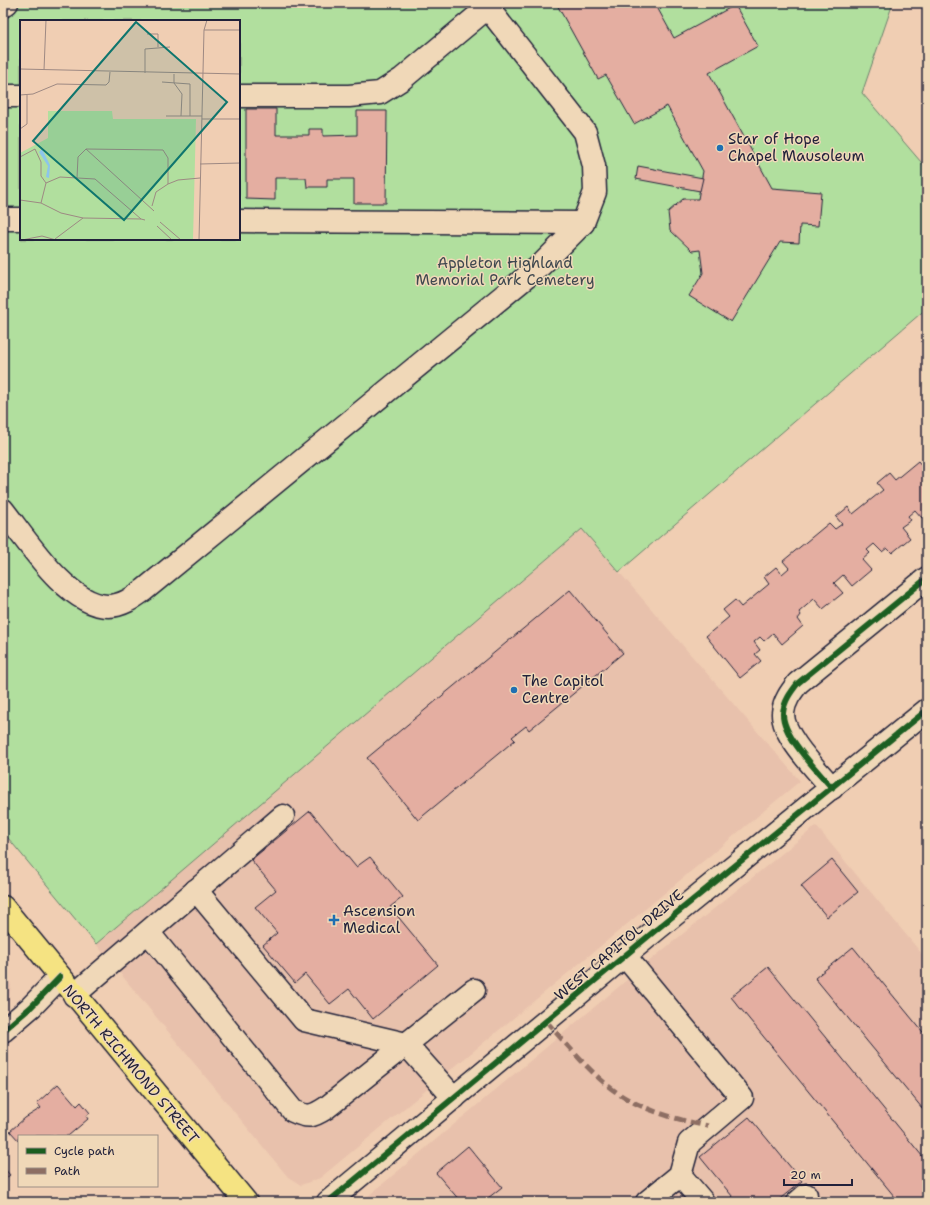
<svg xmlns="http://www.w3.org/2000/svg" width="930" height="1205" font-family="'Shantell Sans',sans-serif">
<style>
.built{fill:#e8c1ac}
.green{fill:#b1df9e;stroke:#6a806c;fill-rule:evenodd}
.building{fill:#e4aea1;stroke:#22223b}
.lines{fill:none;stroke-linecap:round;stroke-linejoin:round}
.minor-casing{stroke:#22223b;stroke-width:25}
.major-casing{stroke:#22223b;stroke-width:25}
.minor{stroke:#f0d8b8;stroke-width:22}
.major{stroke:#f5e382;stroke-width:22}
.quiet{stroke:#8d6e63;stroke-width:5;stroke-dasharray:10 5;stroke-linecap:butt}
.cycleway-casing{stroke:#f0d8b8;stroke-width:8}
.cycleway{stroke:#1b5e20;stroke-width:6}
.poi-dot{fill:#1f6fb2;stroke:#f0d8b8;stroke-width:1.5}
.labels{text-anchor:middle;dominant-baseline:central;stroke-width:3;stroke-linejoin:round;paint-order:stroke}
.poi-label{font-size:15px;fill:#22223b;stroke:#f0d8b8;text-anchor:start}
.park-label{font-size:15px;fill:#3f484f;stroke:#f0d8b8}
.street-label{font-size:15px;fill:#22223b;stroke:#f0d8b8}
.inset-road{fill:none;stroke:#9e8983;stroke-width:1}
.view{fill:#0f766e;fill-opacity:0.15;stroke:#0f766e;stroke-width:2}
.inset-edge{fill:none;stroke:#22223b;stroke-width:2}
</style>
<rect width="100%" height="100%" fill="#f0ceb3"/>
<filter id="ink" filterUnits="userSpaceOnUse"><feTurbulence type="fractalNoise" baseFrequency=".025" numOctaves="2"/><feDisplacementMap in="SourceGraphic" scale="8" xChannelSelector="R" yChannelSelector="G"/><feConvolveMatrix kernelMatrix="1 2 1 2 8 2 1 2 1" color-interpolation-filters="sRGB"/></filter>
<g filter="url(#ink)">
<!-- built -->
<g class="built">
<path d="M582,529L800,781L320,1178L301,1185L288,1177L96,944Z"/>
<path d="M816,826L927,960V1202H361L658,954Z"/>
<path d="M3,963L11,986L9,999L3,1010Z"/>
</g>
<!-- green -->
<path class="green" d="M3,3H893L862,93L927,169V308L619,572L582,529L96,944L3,832ZM21,21H239V239H21Z"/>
<!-- building -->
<g class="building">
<path d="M556,3H669L658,9L674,38L735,5L758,46L709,73L772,188L821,192L818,226L800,225L799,243L780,242L731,322L689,296L703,273L700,250L692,251L670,230L668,212L683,199H698L703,171L667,106L634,124L606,75L598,79Z"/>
<path d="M246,109H276V135H309V129H323V136L357,135V111H387L386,203H354V179H327V187H307L306,178H275V200L246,199Z"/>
<path d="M638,166L703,178L700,191L636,179Z"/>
<path d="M918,461L927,472V514L922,518L915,510L908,516L911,520L901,527L910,538L892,553L887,548L882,552L874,544L867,550L870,553L862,560L871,570L852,586L843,575L834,583L843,593L823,609L814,599L799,612L801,615L798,619L803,626L782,644L773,633L764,641L760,637L754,642L760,650L755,654L761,661L740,678L706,636L729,617L723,610L735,600L741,607L769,584L764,577L776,567L782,574L789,568L783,561L829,523L835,529L842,524L836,517L848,507L853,514L883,490L877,483L889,473L895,480Z"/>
<path d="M570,590L623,653L529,730L526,726L512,737L515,740L418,820L367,758Z"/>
<path d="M310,811L356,867L370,857L403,897L390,907L438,965L373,1019L349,989L330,1004L305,974L295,983L263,945L277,933L255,907L276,890L251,860Z"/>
<path d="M832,860L858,892L827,917L801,886Z"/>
<path d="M853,947L927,1037V1114L815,978Z"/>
<path d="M768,967L927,1162V1202H899L731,997Z"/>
<path d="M58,1084L77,1106L81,1102L90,1113L86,1116L88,1119L68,1136H19V1141L10,1131L25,1118L41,1108L37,1103Z"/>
<path d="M749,1117L802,1181L776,1202H737L700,1157Z"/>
<path d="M468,1146L502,1187L483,1202H461L436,1173Z"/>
<path d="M3,1167L10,1175L3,1181Z"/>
</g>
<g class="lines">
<!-- minor casing -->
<g class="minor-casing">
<g id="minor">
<path d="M3,6L7,3"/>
<path d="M3,96H21"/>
<path d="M239,96H349L380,93L402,79L493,3"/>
<path d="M3,219H21"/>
<path d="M239,221L583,223"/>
<path d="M3,510C26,539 68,606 108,606C122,606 133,598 144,590L541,265L583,223L595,192L594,166L585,132L488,8"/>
<path d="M832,788C818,771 782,736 783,713C784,701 791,692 798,683L927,578"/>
<path d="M196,890L304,1020L406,1044L454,1098"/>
<path d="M148,932L293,1111C308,1118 312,1117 326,1108L474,990"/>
<path d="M625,956L742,1098L689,1143L680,1175L647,1202"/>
<path d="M74,995L283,816"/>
<path d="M3,1031L31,1007L60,977"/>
<path d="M680,1175L703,1202"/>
<path d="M328,1202L657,929L927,710"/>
<path d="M798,1202L806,1195"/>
</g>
</g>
<!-- major casing -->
<g class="major-casing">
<path id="major" d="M3,907L246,1202"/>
</g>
<!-- minor -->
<use href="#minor" class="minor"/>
<!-- major -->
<use href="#major" class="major"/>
<!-- quiet -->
<path class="quiet" d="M546,1021C570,1048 601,1087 633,1102C657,1114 683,1121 708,1126"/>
<!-- cycleway casing -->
<g class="cycleway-casing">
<g id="cycleway">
<path d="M832,788C818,771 782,736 783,713C784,701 791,692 798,683L927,578"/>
<path d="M3,1031L31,1007L60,977"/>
<path d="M328,1202L657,929L927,710"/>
</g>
</g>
<!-- cycleway -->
<use href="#cycleway" class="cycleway"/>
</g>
</g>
<!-- markers -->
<g class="poi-dot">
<circle cx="720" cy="148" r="4"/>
<circle cx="514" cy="690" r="4"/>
<path d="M332 914h4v4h4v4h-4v4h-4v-4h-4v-4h4z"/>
</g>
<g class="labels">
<!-- poi labels -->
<g class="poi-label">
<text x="728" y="139">Star of Hope<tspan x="728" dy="17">Chapel Mausoleum</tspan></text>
<text x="522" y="681">The Capitol<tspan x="522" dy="17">Centre</tspan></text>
<text x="343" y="911">Ascension<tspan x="343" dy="17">Medical</tspan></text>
</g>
<!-- park labels -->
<g class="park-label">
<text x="505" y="263">Appleton Highland<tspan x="505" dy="17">Memorial Park Cemetery</tspan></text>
</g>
<!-- street labels -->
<g class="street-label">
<text transform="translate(619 945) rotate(-40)">WEST CAPITOL DRIVE</text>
<text transform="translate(131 1064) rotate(50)">NORTH RICHMOND STREET</text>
</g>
</g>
<!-- overview -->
<g transform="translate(20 20)">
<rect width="220" height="220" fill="#f0ceb3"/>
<path d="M28,91H92L93,99H176L173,220H0V133L28,118Z" fill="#b1df9e"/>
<path d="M22,129L30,145L29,158L26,157L28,146L19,132Z" fill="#8cc5eb"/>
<path class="inset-road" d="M184,10H220M127,14H138V27M0,49L220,54M24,50L26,0M125,53V29L150,27M154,54V63L162,74L161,96M142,62L170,64V96M0,75L13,74L37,64L86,65L89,62L90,52M146,96H182M182,99H220M0,109L7,104V75M66,129L134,191M0,137L15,129L21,142V156L26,163L40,157L75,159L121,199L125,200M180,144L220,143M57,158L58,137L66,129L143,130L148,138V164L136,172L132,186M148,164L158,160L180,158M0,180L21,183L41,193L63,198L121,199M21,183L26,163M140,202L161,220M137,206L152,220M35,219L63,198M2,220L22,216L36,220M179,220L184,10L187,0"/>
<path class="view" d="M116,2L207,82L104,200L13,121Z"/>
<rect width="220" height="220" class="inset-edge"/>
</g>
<!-- margin -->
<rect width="930" height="1205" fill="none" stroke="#f0d8b8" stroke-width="16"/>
<rect x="8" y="8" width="914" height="1189" fill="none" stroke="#22223b" stroke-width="1.5" filter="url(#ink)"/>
<!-- legend -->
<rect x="18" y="1135" width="140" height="52" fill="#f0d8b8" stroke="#9e8f86"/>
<rect x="26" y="1148" width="20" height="6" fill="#1b5e20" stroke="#9e8f86"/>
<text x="54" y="1155" font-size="12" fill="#22223b">Cycle path</text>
<rect x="26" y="1168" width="20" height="6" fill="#8d6e63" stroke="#9e8f86"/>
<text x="54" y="1175" font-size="12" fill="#22223b">Path</text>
<!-- scale -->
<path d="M784 1179v6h68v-6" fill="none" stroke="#22223b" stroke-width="2"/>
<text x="790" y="1179" font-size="12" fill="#22223b" stroke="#f0d8b8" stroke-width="3" paint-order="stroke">20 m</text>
</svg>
